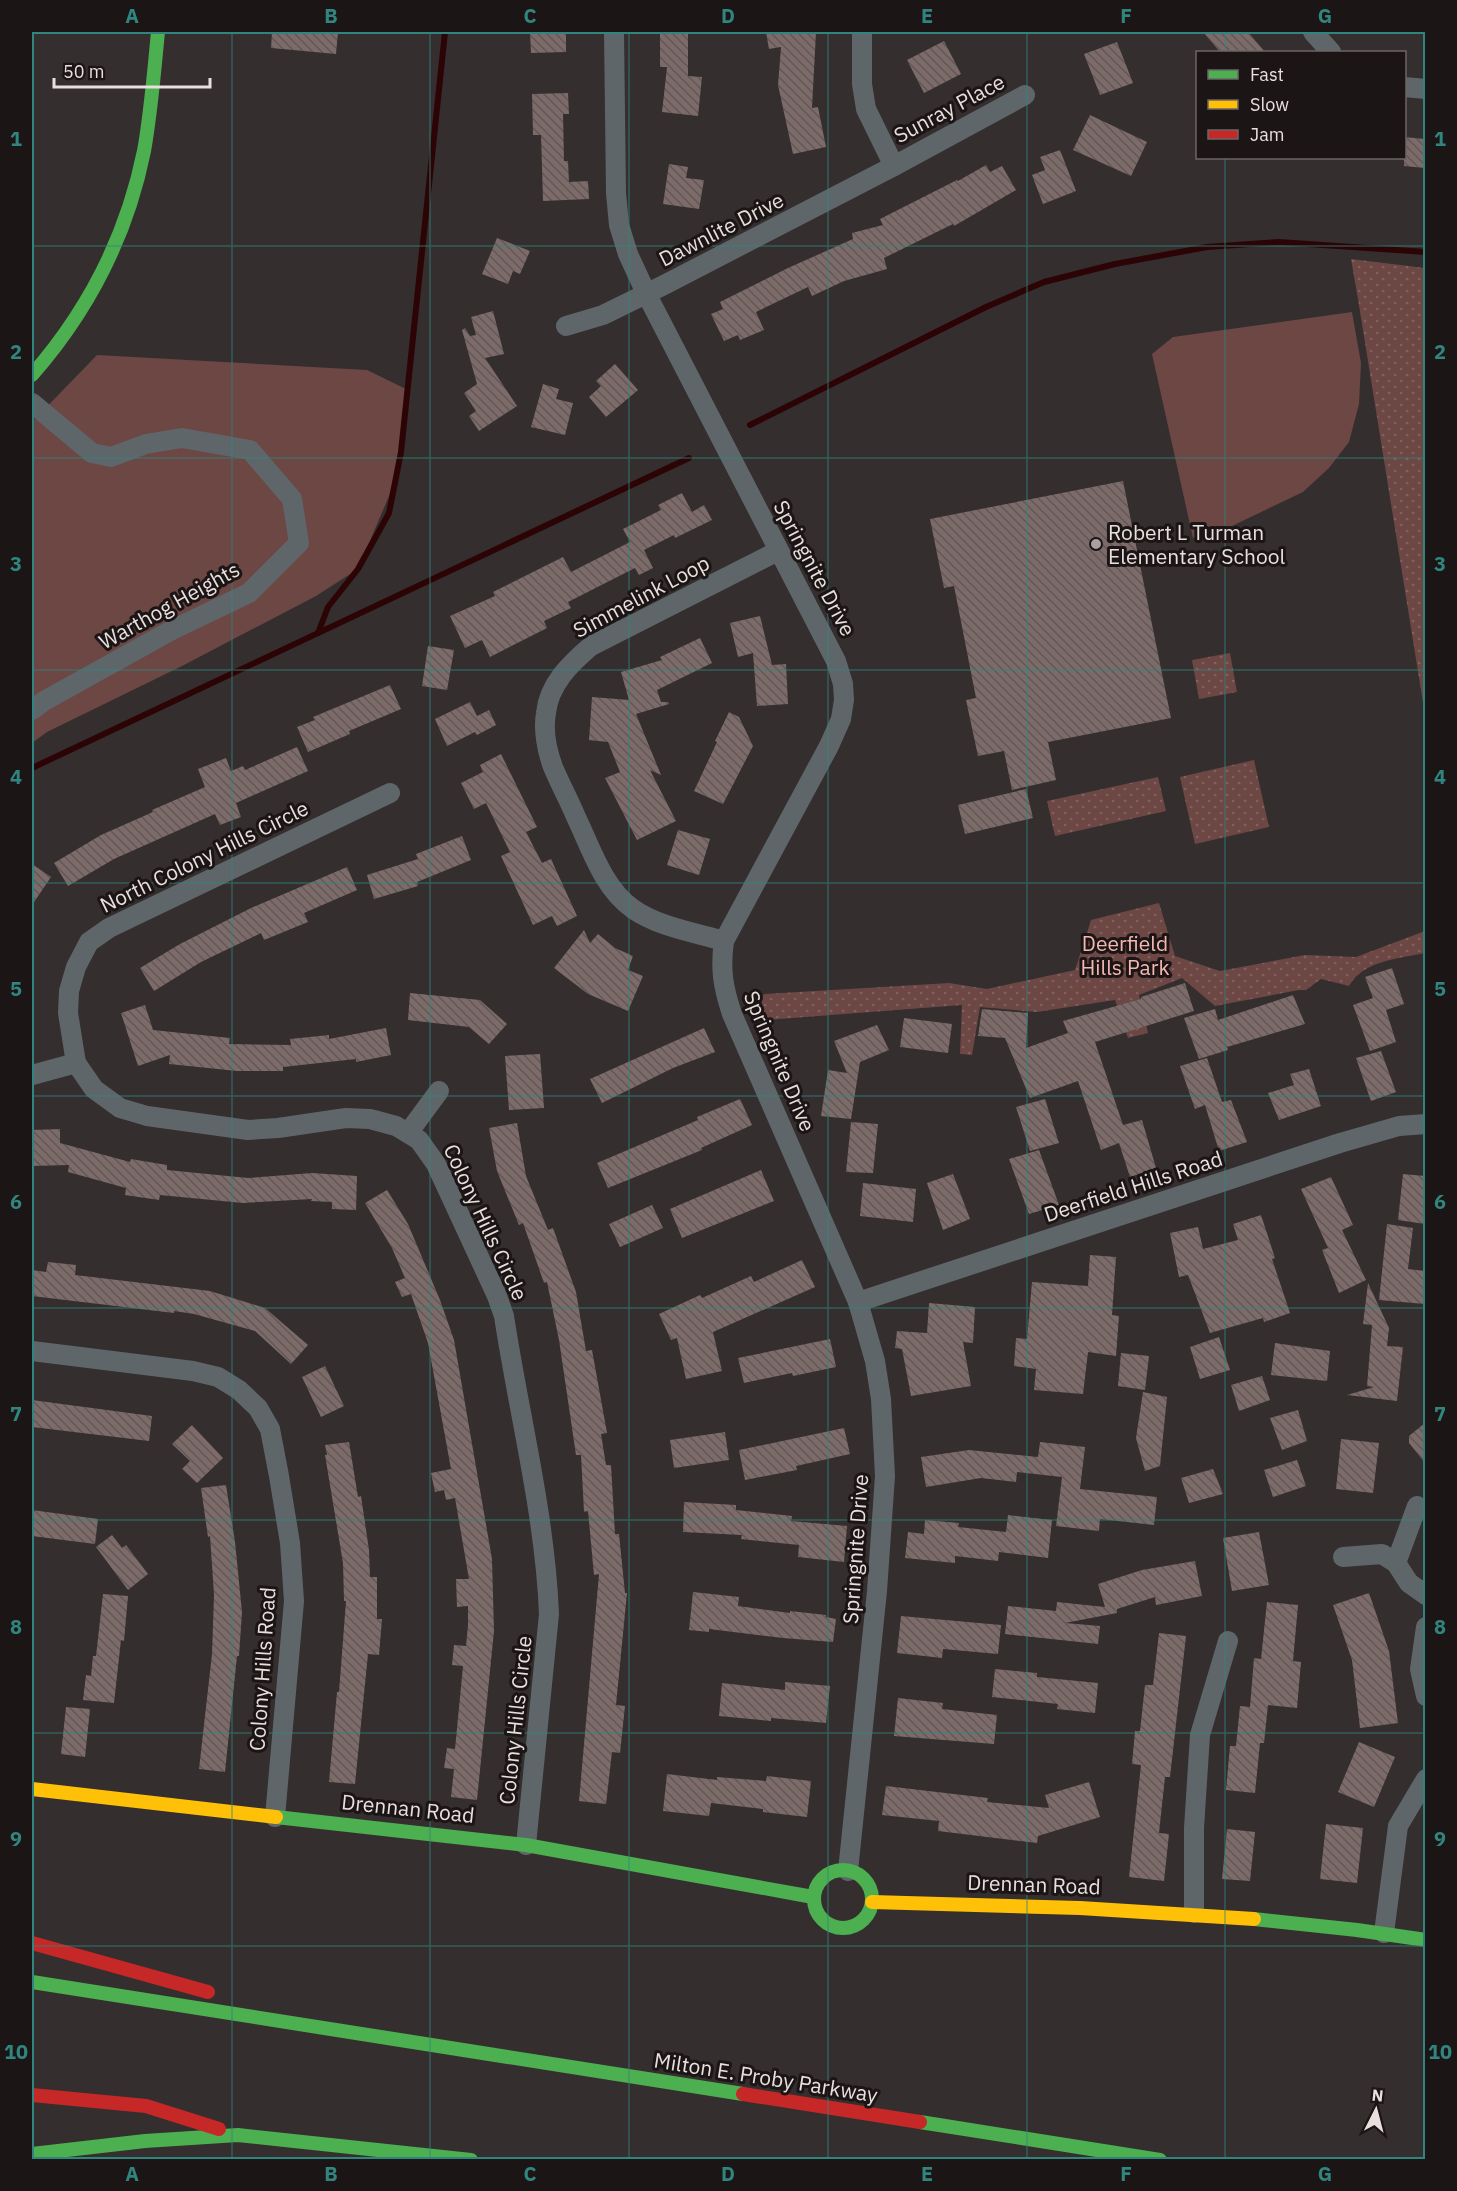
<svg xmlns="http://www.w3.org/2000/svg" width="1457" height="2191" font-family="'IBM Plex Sans',sans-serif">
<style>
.grass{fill:#6c4744}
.park{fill:url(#park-dots)}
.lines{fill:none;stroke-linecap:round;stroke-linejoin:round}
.stream{stroke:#2c0406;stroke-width:6}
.building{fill:url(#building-back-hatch)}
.street{stroke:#5f666a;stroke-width:20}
.fast{stroke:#4caf50;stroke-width:14}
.slow{stroke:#ffc107;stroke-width:14}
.jam{stroke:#c62828;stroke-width:14}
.grid{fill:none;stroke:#30867f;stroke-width:1.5;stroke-opacity:0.55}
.poi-dot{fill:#a9a1a0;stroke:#1b1515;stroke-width:2}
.labels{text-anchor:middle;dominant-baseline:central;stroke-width:6;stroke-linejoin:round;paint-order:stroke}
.street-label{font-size:21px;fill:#e8dfde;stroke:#1b1515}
.poi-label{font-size:21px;fill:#e8dfde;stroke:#1b1515;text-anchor:start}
.park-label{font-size:21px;fill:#f5b7b1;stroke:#1b1515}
.neatline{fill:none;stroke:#30867f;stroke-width:2}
.grid-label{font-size:20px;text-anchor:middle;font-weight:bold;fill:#30867f}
</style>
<defs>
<pattern id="park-dots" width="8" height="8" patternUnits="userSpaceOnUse" patternTransform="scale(1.5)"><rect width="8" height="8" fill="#6c4744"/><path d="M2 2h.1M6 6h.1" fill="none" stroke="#81615f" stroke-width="1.8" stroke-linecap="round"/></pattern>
<pattern id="building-back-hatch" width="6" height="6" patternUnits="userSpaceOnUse" patternTransform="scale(1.5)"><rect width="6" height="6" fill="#7c6b69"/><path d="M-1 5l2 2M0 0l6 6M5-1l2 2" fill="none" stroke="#615756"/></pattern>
</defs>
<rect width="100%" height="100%" fill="#342e2e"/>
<!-- grass -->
<g class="grass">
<path d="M1352,312L1361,363L1359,404L1349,442L1329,468L1303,492L1232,526L1193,538L1152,354L1173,337Z"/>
<path d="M97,355L367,370L408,390L395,482L358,569L316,596L184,665L47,732L32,743V422Z"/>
</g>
<!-- park -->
<g class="park">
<path d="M1351,259L1425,268V715L1358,299Z"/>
<path d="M1230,653L1237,692L1199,699L1192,660Z"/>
<path d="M1254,760L1269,827L1195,844L1180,777Z"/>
<path d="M1158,777L1166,811L1055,836L1047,801Z"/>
<path d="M1159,903L1175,956L1220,971L1305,955L1356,957L1425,931V953C1398,959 1364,960 1349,986L1321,979L1306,990H1299L1215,1006L1182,978L1139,995L1148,1033L1128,1038L1115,1000L1037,1012L980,1007L972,1055L960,1054L962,1005L766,1020L755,1026L746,1003L765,994L949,983L987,989L1075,970L1091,920Z"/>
</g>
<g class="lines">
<!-- stream -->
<g class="stream">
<path d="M750,425L986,307L1044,282L1115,264L1207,247L1279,242L1426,252"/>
<path d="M318,633L328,607L358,569L389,513L401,452L445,32"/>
<path d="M32,768L689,458"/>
</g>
</g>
<!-- building -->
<g class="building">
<path d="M272,32H338L336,54L271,48Z"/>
<path d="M530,32H566V52L531,53Z"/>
<path d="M660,32H688V76L702,77L698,116L662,112L667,67H660Z"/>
<path d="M766,32H816L812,108L818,107L826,147L793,154L778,85L781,47L769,49Z"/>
<path d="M1203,32H1248L1265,52H1220Z"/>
<path d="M944,41L961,74L924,93L907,60Z"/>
<path d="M1117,42L1133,83L1100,95L1084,54Z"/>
<path d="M568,93L569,114H563L564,161H568L569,182L588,181L589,199L543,201L541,135H533L532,94Z"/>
<path d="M1090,115L1147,142L1131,176L1073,150Z"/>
<path d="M1404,137L1425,139V168L1404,166Z"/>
<path d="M1060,150L1076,191L1043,204L1032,175L1045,170L1040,157Z"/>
<path d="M669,164L688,167L686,178L704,180L699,209L663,204Z"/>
<path d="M986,165L990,172L1002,166L1016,190L954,226L953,224L884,258L887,269L844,281L812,296L808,287L756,312L764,330L740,340L738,335L724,341L711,314L723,309L720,302L788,268L853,239L852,233L883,225L880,219L957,180L958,181Z"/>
<path d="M497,238L530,251L520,274L513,271L508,284L482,274Z"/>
<path d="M493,311L504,354L485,358L517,406L479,431L469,416L476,411L464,393L477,384L462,330L465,328L470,336L476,335L471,317Z"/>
<path d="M615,364L638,390L606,417L589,397L601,386L596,381Z"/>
<path d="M543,384L559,389L556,399L573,403L565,435L531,427Z"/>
<path d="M1123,481L1171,718L1048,742L1056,780L1012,790L1004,751L978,756L966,700L976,698L954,586L944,588L930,519Z"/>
<path d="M682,493L692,512L704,505L712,520L675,538L674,535L644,550L653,568L639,575L635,568L568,602L571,608L544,621L547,628L490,657L482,640L465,648L450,616L495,596L493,592L563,557L571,572L630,542L623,529L661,510L658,505Z"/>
<path d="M760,616L772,665L786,664L788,704L757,706L753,653L738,657L730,623Z"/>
<path d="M700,638L712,663L657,690L661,702H668L669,704L636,714L661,775L650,770L676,821L637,840L605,778L620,772L608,742L589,740L592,697L629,700L621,672L662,660L660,657Z"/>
<path d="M428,646L454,650L447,690L422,686Z"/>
<path d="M390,685L401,709L349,731L350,734L308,752L297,727L315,720L313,717Z"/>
<path d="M470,702L477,716L489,710L496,725L477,735L475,732L447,746L435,719Z"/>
<path d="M729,712L739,717L753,746L723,804L694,791L717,742L715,741Z"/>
<path d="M297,747L308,771L236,803L241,817L220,825L215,814L114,859L68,886L54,863L101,835L153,812L152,810L205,787L198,769L226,758L231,771L243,766L245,770Z"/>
<path d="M501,754L537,827L526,832L542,863L551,859L577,916L557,926L552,916L533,925L501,856L510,852L486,803L474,809L461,783L483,772L480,765Z"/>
<path d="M1026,789L1033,818L965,834L958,805Z"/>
<path d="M678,830L710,839L699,875L667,865Z"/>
<path d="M462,836L471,860L417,882L418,886L374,899L367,875L418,859L416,854Z"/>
<path d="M32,864L51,877L32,905Z"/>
<path d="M347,867L357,890L304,913L308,922L264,940L261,933L201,962L154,991L140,968L180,944L251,908Z"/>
<path d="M584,930L590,943L598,934L615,948L633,956L628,970L643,976L628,1011L588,994L554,968Z"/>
<path d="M1392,968L1404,1004L1386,1010L1396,1042L1370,1051L1353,1005L1373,998L1365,977Z"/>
<path d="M1185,983L1194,1011L1095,1042L1123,1125L1142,1120L1156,1168L1130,1177L1119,1143L1101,1150L1078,1081L1030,1098L1005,1038L978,1036L982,1009L1028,1013L1026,1048L1068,1033L1063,1021L1141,999V997Z"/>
<path d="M410,993L480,1000L507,1024L489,1044L469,1027L408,1020Z"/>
<path d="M1293,995L1305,1024L1227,1047L1228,1050L1199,1059L1184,1018L1215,1009L1218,1020Z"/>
<path d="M145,1005L153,1030L230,1038L229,1044L291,1045L290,1039L329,1035V1039L386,1028L391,1055L356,1062V1059L283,1067V1071H237L169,1064L170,1055L138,1066L121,1013Z"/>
<path d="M904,1018L952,1024L948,1053L900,1047Z"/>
<path d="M877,1025L889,1050L860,1062L851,1119L821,1116L828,1070L847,1073L834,1041Z"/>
<path d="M704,1028L715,1052L673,1068L602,1103L590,1079Z"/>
<path d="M1381,1051L1396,1092L1371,1101L1356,1058Z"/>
<path d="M540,1054L544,1108L509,1110L505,1056Z"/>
<path d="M1207,1058L1222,1102L1231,1100L1247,1142L1219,1151L1205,1105L1195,1109L1180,1066Z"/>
<path d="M1309,1069L1321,1106L1279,1120L1268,1093L1294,1085L1290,1074Z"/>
<path d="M740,1099L752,1125L701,1148L702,1150L608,1188L597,1163L698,1120L697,1117Z"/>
<path d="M1045,1099L1059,1143L1030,1151L1016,1107Z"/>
<path d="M851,1122L878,1124L873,1173L846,1172Z"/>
<path d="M517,1123L526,1176L548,1230L553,1228L576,1292L586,1351L592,1350L607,1433L601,1434L606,1465H611L615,1534H619L625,1593H627L616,1705L625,1706L620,1753L612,1752L606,1804L579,1801L599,1574L594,1575L588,1511L584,1512L581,1455H576L559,1340L547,1282L544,1283L523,1223L519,1225L497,1171L489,1128Z"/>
<path d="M60,1129V1143L130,1162L131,1159L167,1165V1170L248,1178L312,1173L357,1176L356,1210L332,1209V1202L311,1201L312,1199L243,1203L160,1195L159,1200L125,1195L126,1188L68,1172L69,1165L32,1166V1130Z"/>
<path d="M1039,1150L1059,1205L1029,1214L1009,1159Z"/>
<path d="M761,1170L774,1201L682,1238L670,1209Z"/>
<path d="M953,1174L970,1219L943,1230L927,1183Z"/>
<path d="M1403,1174L1425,1176V1224L1398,1220Z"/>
<path d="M1331,1177L1353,1225L1342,1230L1366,1280L1339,1293L1322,1250L1328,1248L1301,1189Z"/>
<path d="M863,1183L916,1189L913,1222L860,1216Z"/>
<path d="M387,1190L408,1224L440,1300L454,1340L492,1559L494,1631L477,1800L451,1797L454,1769L444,1768L447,1748L455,1749L463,1666L452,1665L454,1645L466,1646L468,1625V1606L457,1607L456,1579H469L455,1498L446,1500L444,1490L435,1492L431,1473L451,1469L428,1343L411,1294L402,1297L395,1282L405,1278L392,1248L365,1203Z"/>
<path d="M652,1205L663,1228L620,1247L609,1224Z"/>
<path d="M1261,1215L1275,1258L1272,1259L1290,1313L1264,1322L1263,1318L1210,1333L1188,1275L1179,1277L1170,1233L1198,1227L1203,1249L1238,1240L1233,1224Z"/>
<path d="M1387,1224L1413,1228L1408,1269L1425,1271V1304L1379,1300Z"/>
<path d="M1090,1255L1116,1257L1112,1315L1119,1316L1116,1356L1088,1352L1083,1394L1034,1390L1036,1369L1014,1366L1016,1338L1027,1339L1032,1282L1088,1286Z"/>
<path d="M802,1260L815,1287L713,1332L722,1371L686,1379L677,1338L671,1340L659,1314L700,1295L702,1298L751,1276L754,1282Z"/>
<path d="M48,1262L76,1265L75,1275L210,1291L265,1308L308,1345L291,1364L255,1331L194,1314L174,1311V1313L32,1296V1270L46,1272Z"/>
<path d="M1368,1283L1389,1328L1387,1346L1403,1347L1397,1401L1347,1395L1374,1387L1367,1386L1372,1325L1363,1324Z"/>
<path d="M929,1303L975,1307L973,1343L963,1342L971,1386L911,1396L902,1349L895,1348L897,1331L927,1333Z"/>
<path d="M1219,1337L1230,1370L1200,1379L1190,1347Z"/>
<path d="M830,1339L836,1367L793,1376L792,1373L744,1383L738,1358Z"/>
<path d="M1275,1343L1330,1351L1327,1381L1271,1375Z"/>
<path d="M1121,1353L1149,1356L1145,1390L1118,1386Z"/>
<path d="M325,1366L344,1406L321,1417L302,1377Z"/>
<path d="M1262,1376L1270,1400L1239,1411L1231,1385Z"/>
<path d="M1143,1392L1167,1397L1160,1466L1145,1471L1136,1438Z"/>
<path d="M32,1400L152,1416L149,1441L32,1427Z"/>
<path d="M1298,1410L1307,1441L1282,1450L1270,1418Z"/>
<path d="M1425,1423V1463L1409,1443V1436Z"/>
<path d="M192,1425L223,1458L197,1483L182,1469L190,1461L172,1444Z"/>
<path d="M844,1428L850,1454L796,1466L797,1470L745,1480L739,1450Z"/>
<path d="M725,1432L729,1460L674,1468L670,1440Z"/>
<path d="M1341,1439L1379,1443L1373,1493L1336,1489Z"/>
<path d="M349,1442L358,1497L361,1496L369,1550L370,1577H377V1619H382L379,1655L368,1654L355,1784L329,1782L337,1692H339L346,1601H344L343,1563L325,1455H327L325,1445Z"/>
<path d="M1040,1442L1085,1447L1080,1489L1157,1497L1154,1525L1100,1519L1099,1531L1056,1526L1062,1477L1017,1472L1016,1482L981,1478L926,1487L921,1457L969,1450L1038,1457Z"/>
<path d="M1297,1460L1306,1486L1273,1497L1264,1470Z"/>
<path d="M1213,1469L1223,1494L1189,1503L1181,1478Z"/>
<path d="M226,1485L235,1542L242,1612L239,1656H237L225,1772L199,1769L212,1654L214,1595L210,1536L208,1537L201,1488Z"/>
<path d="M684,1502L736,1505V1510L792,1516L791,1521L847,1526L844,1562L798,1557L799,1545L741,1539L742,1535L683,1532Z"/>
<path d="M32,1510L98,1519L95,1544L32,1536Z"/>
<path d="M1008,1515L1052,1520L1048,1558L999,1552L998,1561L955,1556V1563L905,1558L908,1532L924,1534L925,1520L959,1523L958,1527L1006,1532Z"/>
<path d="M1259,1532L1269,1585L1232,1591L1223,1538Z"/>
<path d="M112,1535L122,1548L126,1545L148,1574L128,1590L96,1547Z"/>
<path d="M1195,1561L1202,1596L1156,1605L1155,1597L1117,1609V1613L1065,1623L1100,1626L1098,1644L1005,1634L1008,1606L1056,1611L1057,1602L1105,1607L1098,1584L1142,1570Z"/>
<path d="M693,1592L739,1597L738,1606L790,1613V1611L826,1615V1617L836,1619L833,1642L783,1638L709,1629V1632L689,1630Z"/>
<path d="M1369,1593L1389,1651L1398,1723L1360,1728L1352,1660L1333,1605Z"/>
<path d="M103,1594L128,1596L124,1641L121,1640L114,1703L83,1700L86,1675L91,1676L93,1656H96Z"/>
<path d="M1267,1602L1298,1605L1293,1661L1301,1662L1297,1708L1268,1705L1264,1743H1260L1255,1793L1226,1790L1230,1746H1236L1240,1706L1250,1707L1254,1658L1261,1659Z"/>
<path d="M901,1616L1001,1625L998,1654L943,1649L942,1658L897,1653Z"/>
<path d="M1159,1633L1186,1636L1170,1777H1165L1159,1833L1169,1834L1164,1881L1129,1877L1141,1765L1132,1764L1135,1731H1140L1145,1685H1153Z"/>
<path d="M995,1669L1037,1673V1677L1098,1683L1095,1713L1057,1709L1058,1704L992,1697Z"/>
<path d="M785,1682L830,1686L826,1723L771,1718V1721L719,1716L722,1683L785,1690Z"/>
<path d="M898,1698L943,1703L942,1709L997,1715L994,1744L894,1736Z"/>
<path d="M66,1707L90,1709L85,1757L61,1754Z"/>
<path d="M1359,1742L1395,1757L1374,1807L1338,1792Z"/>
<path d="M667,1774L717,1780V1777L766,1781L767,1776L811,1781L807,1817L763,1812V1809L711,1803L709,1816L663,1811Z"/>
<path d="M1089,1782L1100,1817L1038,1836L1037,1843L938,1831L939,1821L882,1815L886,1786L988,1798L987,1802L1049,1808L1045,1795Z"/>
<path d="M1326,1824L1363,1828L1357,1883L1320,1879Z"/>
<path d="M1227,1829L1255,1832L1250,1881L1222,1879Z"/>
</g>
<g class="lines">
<!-- street -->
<g class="street">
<path d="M614,32L616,193L619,225L628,254L646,293L836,661L843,684L844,700L841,719L829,746L724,941C720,969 723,987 732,1014L858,1302L875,1361L881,1399L885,1476L877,1591L848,1871"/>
<path d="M862,32V84L866,109L894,166"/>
<path d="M1313,32L1331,52"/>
<path d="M1404,87L1426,89"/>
<path d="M566,326L603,315L664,285L894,166L1025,95"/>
<path d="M32,403L92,453L111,457L146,444L182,438L250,450L292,499L299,543L249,593L172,630L44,701L32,710"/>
<path d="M724,941C693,932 659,927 633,909C603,888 591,848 576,817C569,800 560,784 553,767C547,751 543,730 546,713C549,684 570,664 591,646L778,551"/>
<path d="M76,1063L68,1013L69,991L76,967L89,942L109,928L390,793"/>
<path d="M32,1075L76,1063L94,1089L120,1108L147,1116L248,1130L278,1128L346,1118L370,1119L396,1126L419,1140L436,1164L497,1296L504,1316C519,1415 545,1514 549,1614L526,1845"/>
<path d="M408,1133L439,1091"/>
<path d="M858,1302L1340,1143L1399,1126L1426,1124"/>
<path d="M32,1351L193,1371L218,1377L239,1390L258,1408L270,1429L279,1476L290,1543L294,1601L275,1817"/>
<path d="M1343,1557L1382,1554L1396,1563L1409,1583L1426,1595"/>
<path d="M1396,1563L1417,1506"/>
<path d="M1426,1627L1420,1669L1426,1696"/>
<path d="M1194,1913V1828L1200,1735L1228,1641"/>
<path d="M1384,1933L1398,1826L1426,1779"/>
</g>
<!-- fast -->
<g class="fast">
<path d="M32,375C88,311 127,235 144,151C151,112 154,72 158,32"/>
<path d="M276,1817L526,1845L813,1897"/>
<circle cx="843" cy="1899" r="29"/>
<path d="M1254,1919L1357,1930L1426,1940"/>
<path d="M32,1982L743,2094"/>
<path d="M920,2122L1160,2160"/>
<path d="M32,2154L145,2141L238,2135L471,2160"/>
</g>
<!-- slow -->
<g class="slow">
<path d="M32,1789L276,1817"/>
<path d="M872,1902L1080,1908L1254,1919"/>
</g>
<!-- jam -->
<g class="jam">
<path d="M32,1943L208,1992"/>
<path d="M743,2094L920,2122"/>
<path d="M32,2095L146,2106L219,2129"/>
</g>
</g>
<!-- grid -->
<path class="grid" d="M232,32V2160M430,32V2160M629,32V2160M828,32V2160M1027,32V2160M1225,32V52M1225,158V2160M32,246H1426M32,458H1426M32,670H1426M32,883H1426M32,1096H1426M32,1308H1426M32,1520H1426M32,1733H1426M32,1946H1426"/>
<!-- markers -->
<circle class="poi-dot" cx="1096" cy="544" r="6"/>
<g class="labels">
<!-- street labels -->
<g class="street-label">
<text transform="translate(949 108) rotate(-28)">Sunray Place</text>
<text transform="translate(721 229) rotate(-27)">Dawnlite Drive</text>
<text transform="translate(815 568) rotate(62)">Springnite Drive</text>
<text transform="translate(641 596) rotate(-28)">Simmelink Loop</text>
<text transform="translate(169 605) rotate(-29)">Warthog Heights</text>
<text transform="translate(204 856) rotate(-26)">North Colony Hills Circle</text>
<text transform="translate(780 1061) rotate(67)">Springnite Drive</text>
<text transform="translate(1133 1186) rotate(-18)">Deerfield Hills Road</text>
<text transform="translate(486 1222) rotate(65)">Colony Hills Circle</text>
<text transform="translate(855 1549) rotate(-86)">Springnite Drive</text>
<text transform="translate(262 1669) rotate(-86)">Colony Hills Road</text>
<text transform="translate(515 1720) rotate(-84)">Colony Hills Circle</text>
<text transform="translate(408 1808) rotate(6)">Drennan Road</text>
<text transform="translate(1034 1884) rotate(2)">Drennan Road</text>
<text transform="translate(766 2077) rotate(9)">Milton E. Proby Parkway</text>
</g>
<!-- poi labels -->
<g class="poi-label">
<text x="1108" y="532">Robert L Turman<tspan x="1108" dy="24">Elementary School</tspan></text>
</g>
<!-- park labels -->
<g class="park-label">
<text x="1125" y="943">Deerfield<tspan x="1125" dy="24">Hills Park</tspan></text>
</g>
</g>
<!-- border -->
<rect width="1457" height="2191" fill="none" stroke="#1b1515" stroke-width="66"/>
<!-- legend -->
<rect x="1196" y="51" width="210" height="108" fill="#1b1515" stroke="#6d6665" stroke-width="1.5"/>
<rect x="1208" y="70" width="30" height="9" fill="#4caf50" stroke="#6d6665" stroke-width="1.5"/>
<text x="1250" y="81" font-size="18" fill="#e8dfde">Fast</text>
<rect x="1208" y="100" width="30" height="9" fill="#ffc107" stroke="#6d6665" stroke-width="1.5"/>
<text x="1250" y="111" font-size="18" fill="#e8dfde">Slow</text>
<rect x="1208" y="130" width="30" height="9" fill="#c62828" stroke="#6d6665" stroke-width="1.5"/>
<text x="1250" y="141" font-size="18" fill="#e8dfde">Jam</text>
<!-- north arrow -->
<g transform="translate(1376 2110) rotate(6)" stroke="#1b1515" stroke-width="4.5" paint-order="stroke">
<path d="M0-4.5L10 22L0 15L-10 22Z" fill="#e8dfde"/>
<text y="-9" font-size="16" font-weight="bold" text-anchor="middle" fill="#e8dfde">N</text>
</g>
<!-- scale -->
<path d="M54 78v9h156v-9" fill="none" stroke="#e8dfde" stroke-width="3"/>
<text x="63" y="78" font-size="18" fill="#e8dfde" stroke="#1b1515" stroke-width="4.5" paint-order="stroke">50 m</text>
<rect x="33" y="33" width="1391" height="2125" class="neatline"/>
<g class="grid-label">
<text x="132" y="23">A</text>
<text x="331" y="23">B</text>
<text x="530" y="23">C</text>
<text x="728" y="23">D</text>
<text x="927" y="23">E</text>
<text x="1126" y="23">F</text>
<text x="1325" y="23">G</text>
<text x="16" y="146">1</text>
<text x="1440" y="146">1</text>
<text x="16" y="359">2</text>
<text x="1440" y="359">2</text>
<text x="16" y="571">3</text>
<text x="1440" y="571">3</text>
<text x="16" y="784">4</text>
<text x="1440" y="784">4</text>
<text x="16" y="996">5</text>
<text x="1440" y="996">5</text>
<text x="16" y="1209">6</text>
<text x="1440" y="1209">6</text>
<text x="16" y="1421">7</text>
<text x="1440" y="1421">7</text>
<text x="16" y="1634">8</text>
<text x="1440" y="1634">8</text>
<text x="16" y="1846">9</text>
<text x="1440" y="1846">9</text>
<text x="16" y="2059">10</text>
<text x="1440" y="2059">10</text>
<text x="132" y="2181">A</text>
<text x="331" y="2181">B</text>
<text x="530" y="2181">C</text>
<text x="728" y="2181">D</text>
<text x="927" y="2181">E</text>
<text x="1126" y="2181">F</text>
<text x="1325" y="2181">G</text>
</g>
</svg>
